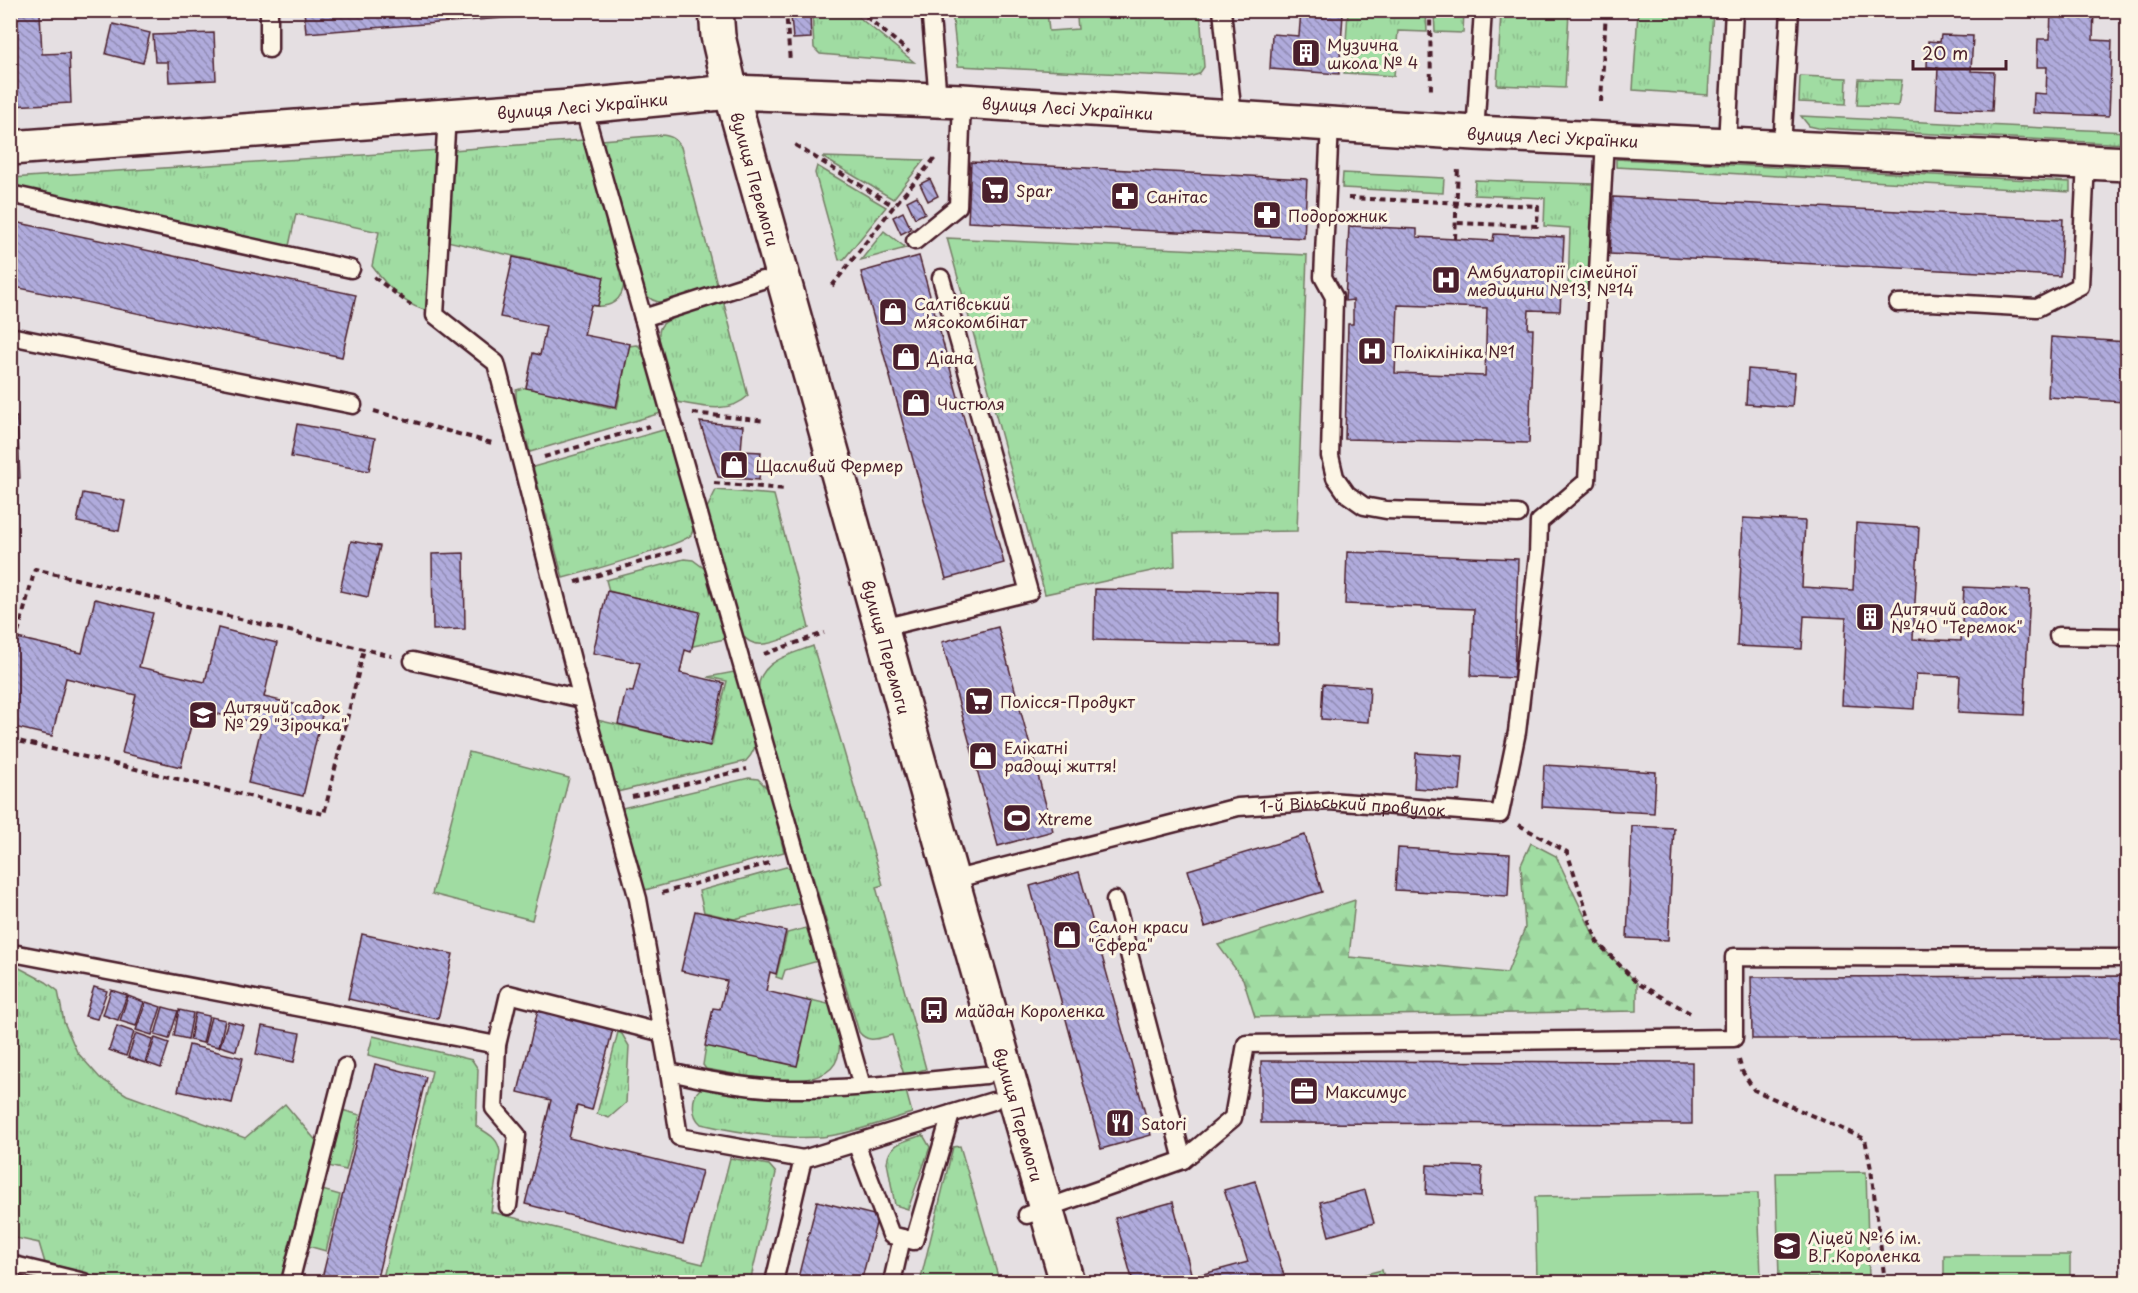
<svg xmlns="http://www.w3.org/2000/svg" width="2138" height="1293" font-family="'Playpen Sans',sans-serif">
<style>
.grass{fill:url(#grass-tufts);stroke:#757e66;stroke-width:1.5}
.forest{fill:url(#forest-firs);stroke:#757e66;stroke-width:1.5}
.pitch{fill:#a0dca2;stroke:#757e66;stroke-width:1.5}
.building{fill:url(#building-back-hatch);stroke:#4a1f2b;stroke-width:1.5;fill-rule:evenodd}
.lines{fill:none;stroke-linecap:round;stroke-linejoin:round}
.service-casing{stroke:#4a1f2b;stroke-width:21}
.minor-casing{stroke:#4a1f2b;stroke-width:38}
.primary-casing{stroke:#4a1f2b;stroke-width:38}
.path{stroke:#4a1f2b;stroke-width:4;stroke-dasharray:6 4.5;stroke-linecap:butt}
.service{stroke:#fcf5e5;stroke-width:16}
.minor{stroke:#fcf5e5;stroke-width:33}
.primary{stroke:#fcf5e5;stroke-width:33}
.labels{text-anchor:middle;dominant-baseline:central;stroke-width:6;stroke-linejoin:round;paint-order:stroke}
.poi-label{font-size:16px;fill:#4a1f2b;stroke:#fcf5e5;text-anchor:start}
.street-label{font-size:16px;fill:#4a1f2b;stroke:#fcf5e5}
</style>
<defs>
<pattern id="grass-tufts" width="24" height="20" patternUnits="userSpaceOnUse" patternTransform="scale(1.5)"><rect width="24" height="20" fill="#a0dca2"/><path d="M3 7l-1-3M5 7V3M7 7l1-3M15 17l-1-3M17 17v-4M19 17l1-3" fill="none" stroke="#8bbc8c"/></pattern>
<pattern id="forest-firs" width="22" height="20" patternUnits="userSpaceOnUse" patternTransform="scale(1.5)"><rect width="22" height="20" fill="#a0dca2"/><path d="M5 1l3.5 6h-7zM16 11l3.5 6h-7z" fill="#8bbc8c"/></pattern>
<pattern id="building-back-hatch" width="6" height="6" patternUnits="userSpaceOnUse" patternTransform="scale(1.5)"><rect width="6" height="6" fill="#b0abdc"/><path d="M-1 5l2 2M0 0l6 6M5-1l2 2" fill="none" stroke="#918bb3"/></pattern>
</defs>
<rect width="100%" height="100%" fill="#e5dfe2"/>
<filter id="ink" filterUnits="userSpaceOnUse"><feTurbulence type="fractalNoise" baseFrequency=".0167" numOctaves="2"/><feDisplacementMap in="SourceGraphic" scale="12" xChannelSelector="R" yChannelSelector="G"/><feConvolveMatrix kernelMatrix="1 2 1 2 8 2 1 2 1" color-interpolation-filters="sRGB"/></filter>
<g filter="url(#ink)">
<!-- grass -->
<g class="grass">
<path d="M812,11H851L914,62L820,54L814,48Z"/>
<path d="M952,11H1047L1049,31L1078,29L1077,18L1173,11H1200L1204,67L1199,74L1189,77L958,66Z"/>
<path d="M1348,11H1426L1427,32L1398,31L1394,76L1344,73Z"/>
<path d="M1434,11H1464L1463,33L1435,32Z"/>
<path d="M1501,11H1569L1565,88L1497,85Z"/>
<path d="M1638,11H1713L1708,95L1633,90Z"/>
<path d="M1800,76L1847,78L1846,104L1799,102Z"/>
<path d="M1859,79L1902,80L1898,106L1857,105Z"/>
<path d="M1801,116L2127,132V144L1818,128L1809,126Z"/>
<path d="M662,135C672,136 676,139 681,147L717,284L668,302C659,303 651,302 646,294L602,140Z"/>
<path d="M583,140L624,282C623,301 610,308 593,306L598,275L447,241L453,150Z"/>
<path d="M440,150L429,311C406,307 385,284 372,266L379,232L296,214L289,246L11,187V178Z"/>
<path d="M822,157L924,160L893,199Z"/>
<path d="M1616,159L2070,182V192L1616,167Z"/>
<path d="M817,166L886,207L844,259L839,260L815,173Z"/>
<path d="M1343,173L1444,178L1443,193L1342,188Z"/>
<path d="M1475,180L1595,184L1590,291L1568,290L1570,228L1544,226L1545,198L1474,195Z"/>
<path d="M884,231L906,248L861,260Z"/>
<path d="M947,238L1307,255L1297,531L1174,533L1175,566L1045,594Z"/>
<path d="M723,300L748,396C728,415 701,406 676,402C672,387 651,337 662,325C668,317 711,304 723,300Z"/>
<path d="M636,345L639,346L646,356L661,413L530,452L516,403V390L527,387L617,409L629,346Z"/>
<path d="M667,429L692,521C693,526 694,530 691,535C683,545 582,573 563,578L533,467Z"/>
<path d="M716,490L774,495L809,628C790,635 756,657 742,634L706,510Z"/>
<path d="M684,559L693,560L705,569L725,639L689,647L697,613L609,591L606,580Z"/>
<path d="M813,646L883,885L876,887L926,1069L904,1075L892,1035C879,1038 868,1044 859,1032L759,695C754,662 789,655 813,646Z"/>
<path d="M734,672C739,689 758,734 754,749C752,754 749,758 746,761L617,792L597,720L711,746L727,681L708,677Z"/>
<path d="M749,778L758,779L769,790L784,852L645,890L622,808Z"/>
<path d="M786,867L790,868L801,903L734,919L704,912L699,891Z"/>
<path d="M810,927L818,961L785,970L782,979L776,977L787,933Z"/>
<path d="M10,963L46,982L58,991L64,1022L77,1052L100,1078L127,1095L245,1138L285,1104L318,1143L280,1282H123L45,1263L39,1243L11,1237Z"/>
<path d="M807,999L832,1005C835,1019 841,1035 839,1051C834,1100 738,1074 706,1069L703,1065L706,1046L793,1064Z"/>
<path d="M618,1032L622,1034L629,1046L626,1103L609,1118L597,1114Z"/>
<path d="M373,1036L472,1060L478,1069L476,1126C488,1134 498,1137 500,1152L491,1212L703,1264L730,1158L769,1165L776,1173L750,1282H382L432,1071L368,1055Z"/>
<path d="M706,1088L749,1096L783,1098L906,1091L912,1113C888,1120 864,1129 840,1134C802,1143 739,1133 701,1124C691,1116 691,1097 700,1089Z"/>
<path d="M342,1110L360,1115L346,1170L328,1166Z"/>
<path d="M923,1135L930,1147L908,1209L895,1205L887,1162C890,1142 906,1141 923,1135Z"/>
<path d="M960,1146L997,1273L996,1282H920L953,1147Z"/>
<path d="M322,1190L340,1195L326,1251L308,1246Z"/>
<path d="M1382,1270L1385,1282H1335Z"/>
</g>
<!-- forest -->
<path class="forest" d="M1531,843L1556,856L1597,942L1637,983V1011L1255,1017L1243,979L1218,945L1355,900L1349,957L1507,973L1525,928L1521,865Z"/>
<!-- pitch -->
<g class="pitch">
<path d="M469,752L569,778L532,920L432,894Z"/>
<path d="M1866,1172L1869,1278H1779L1776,1173Z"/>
<path d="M1758,1193L1761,1278L1537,1279L1535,1197Z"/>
<rect x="1944" y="1255" width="126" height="27"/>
</g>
<!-- building -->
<g class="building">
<path d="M304,10H381L305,16Z"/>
<path d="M304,10H535L531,16L306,33Z"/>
<path d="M2051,10H2094L2093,40L2112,41L2109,116L2033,113L2034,93L2046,94L2047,67H2037L2038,39H2050Z"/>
<path d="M2124,10H2128V37H2126Z"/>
<path d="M1301,11L1343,14L1339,74L1270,69L1272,34L1299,36Z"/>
<path d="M40,13L42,54L69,53L71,103L10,106V15Z"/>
<path d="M810,15L811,38L793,39L791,16Z"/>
<path d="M113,24L150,33L143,63L106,54Z"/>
<path d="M214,33L216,80L169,82L168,62H155L153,35Z"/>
<path d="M1941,35L1973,36L1971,71L1994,72L1992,111L1936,108L1938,68L1927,67L1928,41L1940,42Z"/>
<path d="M971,162L1307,179L1304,238L968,222Z"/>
<path d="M930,179L938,196L928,201L920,184Z"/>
<path d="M917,196L925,213L915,218L907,201Z"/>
<path d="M1613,197L2063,219L2060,276L1610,254Z"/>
<path d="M903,212L911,229L901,234L893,217Z"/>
<path d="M10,221L356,295L342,357L10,286Z"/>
<path d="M1349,226L1417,229V237L1493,241L1494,234L1564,237L1560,311L1529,310L1528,329H1533L1529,443L1345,439L1348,324H1353V300L1345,301ZM1398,305L1487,308L1485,376L1395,373Z"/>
<path d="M919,256L1004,563L946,579L861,272Z"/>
<path d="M513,257L604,277L598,306L591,305L584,335L630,344L616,407L526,388L533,353L540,355L546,326L500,317Z"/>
<path d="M2051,337L2128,342L2124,402L2048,397Z"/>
<path d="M1748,369L1795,373L1792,407L1746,404Z"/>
<path d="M10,417H17L20,478L10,479Z"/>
<path d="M700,422L743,426L741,451L761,452L759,480L718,477Z"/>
<path d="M297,424L375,438L369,471L291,457Z"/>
<path d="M83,493L125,501L119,531L77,522Z"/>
<path d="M1743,518L1805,521L1802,587L1853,590L1856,523L1919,527L1913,639L1961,641L1964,587L2030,590L2024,715L1958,712L1960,676L1916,674L1914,709L1842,705L1846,618L1804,616L1802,649L1737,646Z"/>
<path d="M351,541L380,546L368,597L340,591Z"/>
<path d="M1347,552L1518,559L1514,678L1471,676L1474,609L1345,604Z"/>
<path d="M464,553L465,629L433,630L432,554Z"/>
<path d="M1095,589L1279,593L1278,644L1094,640Z"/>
<path d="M607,591L700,612L691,652L685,650L680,673L724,683L710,746L618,724L626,691L633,692L640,663L593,653Z"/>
<path d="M95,599L153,613L139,667L205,682L218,628L277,643L264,697L323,711L303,796L248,783L262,724L195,709L181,767L122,753L136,695L66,678L52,736L10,726V665L17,638L82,653Z"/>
<path d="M998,627L1053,831L998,846L942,642Z"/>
<path d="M1323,684L1370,687L1368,722L1321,719Z"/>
<path d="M1416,753L1463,756L1460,791L1414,788Z"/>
<path d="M1544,765L1656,772L1654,813L1542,807Z"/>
<path d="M1632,826L1674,828L1668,940L1627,938Z"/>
<path d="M1305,835L1322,892L1205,927L1188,870Z"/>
<path d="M1398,848L1510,854L1508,896L1395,890Z"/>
<path d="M1079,872L1151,1135L1101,1149L1030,886Z"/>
<path d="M695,911L786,931L776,974L770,972L766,991L812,1002L797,1066L705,1046L713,1008L720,1009L727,981L681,971Z"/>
<path d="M362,934L453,954L438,1019L348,999Z"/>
<path d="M2128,976V1038L1752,1039L1751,977Z"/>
<path d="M94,987L107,991L97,1019L85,1016Z"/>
<path d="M111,990L127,995L118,1020L103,1015Z"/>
<path d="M128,996L144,1002L136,1026L120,1021Z"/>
<path d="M146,1002L161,1007L152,1035L136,1030Z"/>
<path d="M163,1007L178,1011L169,1039L155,1035Z"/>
<path d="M179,1010L193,1013L188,1039L174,1036Z"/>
<path d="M538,1010L613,1029L592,1110L577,1106L569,1138L702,1171L683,1244L525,1204L551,1100L518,1092Z"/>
<path d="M195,1013L209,1016L203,1043L190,1040Z"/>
<path d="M211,1017L225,1020L219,1047L204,1044Z"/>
<path d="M228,1021L243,1025L236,1051L220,1046Z"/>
<path d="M117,1026L134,1032L126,1056L109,1050Z"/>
<path d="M262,1026L300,1033L294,1062L256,1054Z"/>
<path d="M136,1033L153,1039L145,1063L128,1057Z"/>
<path d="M155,1038L169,1043L161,1068L147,1063Z"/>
<path d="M189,1045L243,1058L232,1103L178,1091Z"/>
<path d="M1261,1061L1692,1062V1124L1261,1123Z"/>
<path d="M375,1064L426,1077L376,1282H321Z"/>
<path d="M1427,1165L1482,1167L1481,1197L1426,1194Z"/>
<path d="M1255,1181L1286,1282H1133L1115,1218L1173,1202L1192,1277L1248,1262L1224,1190Z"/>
<path d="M1365,1190L1374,1223L1329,1236L1320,1202Z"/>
<path d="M817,1201L878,1216L861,1282H797Z"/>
</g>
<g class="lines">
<!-- service casing -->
<g class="service-casing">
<g id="service">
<path d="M1222,10L1233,117"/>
<path d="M931,18L938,100"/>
<path d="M269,49V10"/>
<path d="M583,106L643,318"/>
<path d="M447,115L435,315L496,363L582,699L638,899L669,1072C706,1080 745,1088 783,1089C851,1090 919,1081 986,1075"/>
<path d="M1330,124L1323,277L1334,297L1330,456L1335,477L1347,494L1364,506L1386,510L1518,514"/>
<path d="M1475,133L1483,10"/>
<path d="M1727,144L1734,10"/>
<path d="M1782,147L1790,10"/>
<path d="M10,194L351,269"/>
<path d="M915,241L958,206L962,101"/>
<path d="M762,280L643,318L862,1086"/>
<path d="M1898,303L1930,302L2037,308L2080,286L2086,162"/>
<path d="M10,336L353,405"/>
<path d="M882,628L1029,592L941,278"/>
<path d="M2058,636L2128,637"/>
<path d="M413,661L582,699"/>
<path id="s1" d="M952,880L1238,807L1329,801L1500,814L1517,732L1538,555L1539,522L1587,481L1605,139"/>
<path d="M1115,900L1183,1160"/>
<path d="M18,954L497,1045"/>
<path d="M669,1072L679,1137L803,1159"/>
<path d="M856,1143L891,1235L914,1241L951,1114"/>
<path d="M508,1206L517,1135L494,1108L497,1045L509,994L663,1033"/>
<path d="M1027,1215L1183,1160L1233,1118L1246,1044L1734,1038V957L2128,958"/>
<path d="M10,1264L84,1282"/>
<path d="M290,1282L345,1067"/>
<path d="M774,1282L803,1159L993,1101"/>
<path d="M892,1282L902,1238"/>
</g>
</g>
<!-- minor casing -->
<g class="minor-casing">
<g id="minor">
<path id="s2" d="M10,148L583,106L731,92L962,101L1475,133L2128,164"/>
</g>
</g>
<!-- primary casing -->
<g class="primary-casing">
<g id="primary">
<path id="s3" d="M716,10L718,36L731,92L952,880L1067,1282"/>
</g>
</g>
<!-- path -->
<g class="path">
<path d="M786,10L790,62"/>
<path d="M858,10L909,52"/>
<path d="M1430,10L1431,94"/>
<path d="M1601,102L1606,10"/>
<path d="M795,145L894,206"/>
<path d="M1348,198L1538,206L1537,226L1456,223"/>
<path d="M1455,239L1458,167"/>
<path d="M374,277L411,305"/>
<path d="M832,286L894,206L935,158"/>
<path d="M374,411L492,443"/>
<path d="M693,413L766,421"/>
<path d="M544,457L649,426"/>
<path d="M714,483L785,489"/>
<path d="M576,582L683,549"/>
<path d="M764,654L824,633"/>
<path d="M10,663L35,569L392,656"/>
<path d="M10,739L324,814L364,649"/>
<path d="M632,797L747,769"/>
<path d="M1519,825L1567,852L1597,942L1637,983L1690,1013"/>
<path d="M662,893L773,862"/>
<path d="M1739,1060L1742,1071L1754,1090L1865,1139L1871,1169L1885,1282"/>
</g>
<!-- service -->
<use href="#service" class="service"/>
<!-- minor -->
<use href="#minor" class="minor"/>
<!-- primary -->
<use href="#primary" class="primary"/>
</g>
</g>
<!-- icons -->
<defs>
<g id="building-square" transform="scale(1.5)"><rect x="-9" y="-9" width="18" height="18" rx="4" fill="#4a1f2b" stroke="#fcf5e5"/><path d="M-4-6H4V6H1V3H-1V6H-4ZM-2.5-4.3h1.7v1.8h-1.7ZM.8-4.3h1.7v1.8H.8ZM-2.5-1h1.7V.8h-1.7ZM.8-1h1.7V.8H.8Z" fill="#fff"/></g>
<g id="supermarket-square" transform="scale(1.5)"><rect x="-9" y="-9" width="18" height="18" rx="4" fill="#4a1f2b" stroke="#fcf5e5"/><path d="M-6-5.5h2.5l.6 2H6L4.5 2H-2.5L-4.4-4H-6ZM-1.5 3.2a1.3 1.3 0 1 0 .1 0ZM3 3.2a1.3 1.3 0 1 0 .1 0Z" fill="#fff"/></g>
<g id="pharmacy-square" transform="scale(1.5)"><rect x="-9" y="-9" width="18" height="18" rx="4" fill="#4a1f2b" stroke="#fcf5e5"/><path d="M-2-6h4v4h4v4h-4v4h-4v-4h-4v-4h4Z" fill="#fff"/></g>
<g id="hospital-square" transform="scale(1.5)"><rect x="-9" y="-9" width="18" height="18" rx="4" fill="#4a1f2b" stroke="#fcf5e5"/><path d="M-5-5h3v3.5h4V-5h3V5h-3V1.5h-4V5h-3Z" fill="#fff"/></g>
<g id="shop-square" transform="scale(1.5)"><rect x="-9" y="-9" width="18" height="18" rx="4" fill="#4a1f2b" stroke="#fcf5e5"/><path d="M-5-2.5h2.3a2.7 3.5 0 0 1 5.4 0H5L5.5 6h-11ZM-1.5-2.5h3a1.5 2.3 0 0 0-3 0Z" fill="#fff"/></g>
<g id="school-square" transform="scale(1.5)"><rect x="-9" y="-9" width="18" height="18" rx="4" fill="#4a1f2b" stroke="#fcf5e5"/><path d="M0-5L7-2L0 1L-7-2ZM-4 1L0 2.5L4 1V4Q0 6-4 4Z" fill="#fff"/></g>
<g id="stadium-square" transform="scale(1.5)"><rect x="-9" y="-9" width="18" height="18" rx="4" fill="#4a1f2b" stroke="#fcf5e5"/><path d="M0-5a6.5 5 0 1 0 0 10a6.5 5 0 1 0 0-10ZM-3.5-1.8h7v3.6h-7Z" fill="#fff"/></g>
<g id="bus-square" transform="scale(1.5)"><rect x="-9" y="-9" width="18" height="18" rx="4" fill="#4a1f2b" stroke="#fcf5e5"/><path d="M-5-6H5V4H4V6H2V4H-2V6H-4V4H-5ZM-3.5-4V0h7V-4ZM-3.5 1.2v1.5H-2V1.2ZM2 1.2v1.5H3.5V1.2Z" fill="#fff"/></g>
<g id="office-square" transform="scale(1.5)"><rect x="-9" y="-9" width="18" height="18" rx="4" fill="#4a1f2b" stroke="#fcf5e5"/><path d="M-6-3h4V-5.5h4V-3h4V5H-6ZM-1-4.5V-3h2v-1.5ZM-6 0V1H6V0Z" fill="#fff"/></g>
<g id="restaurant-square" transform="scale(1.5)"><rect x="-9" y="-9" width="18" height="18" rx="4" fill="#4a1f2b" stroke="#fcf5e5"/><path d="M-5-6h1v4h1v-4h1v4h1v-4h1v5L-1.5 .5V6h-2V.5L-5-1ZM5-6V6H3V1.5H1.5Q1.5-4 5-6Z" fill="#fff"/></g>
</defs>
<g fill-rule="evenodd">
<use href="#building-square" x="1306" y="53"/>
<use href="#supermarket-square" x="995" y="190"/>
<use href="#pharmacy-square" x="1125" y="196"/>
<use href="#pharmacy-square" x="1267" y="215"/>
<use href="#hospital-square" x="1446" y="280"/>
<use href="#shop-square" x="893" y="312"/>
<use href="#hospital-square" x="1372" y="351"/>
<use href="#shop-square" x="906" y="357"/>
<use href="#shop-square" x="916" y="403"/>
<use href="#shop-square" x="734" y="465"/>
<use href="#building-square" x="1870" y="617"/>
<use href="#supermarket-square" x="979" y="701"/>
<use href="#school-square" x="203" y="715"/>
<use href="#shop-square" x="983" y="756"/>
<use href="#stadium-square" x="1017" y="818"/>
<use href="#shop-square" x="1067" y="935"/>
<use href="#bus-square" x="934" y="1010"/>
<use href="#office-square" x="1304" y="1091"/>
<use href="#restaurant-square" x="1120" y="1123"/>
<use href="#school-square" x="1787" y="1246"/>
</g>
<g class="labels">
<!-- poi labels -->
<g class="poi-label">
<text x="1327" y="44">Музична<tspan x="1327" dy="18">школа № 4</tspan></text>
<text x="1016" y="190">Spar</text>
<text x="1146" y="196">Санітас</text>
<text x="1288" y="215">Подорожник</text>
<text x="1467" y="271">Амбулаторії сімейної<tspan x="1467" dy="18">медицини №13, №14</tspan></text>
<text x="914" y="303">Салтівський<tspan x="914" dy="18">мʼясокомбінат</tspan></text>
<text x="1393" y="351">Поліклініка №1</text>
<text x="927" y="357">Діана</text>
<text x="937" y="403">Чистюля</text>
<text x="755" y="465">Щасливий Фермер</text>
<text x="1891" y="608">Дитячий садок<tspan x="1891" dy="18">№ 40 "Теремок"</tspan></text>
<text x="1000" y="701">Полісся-Продукт</text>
<text x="224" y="706">Дитячий садок<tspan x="224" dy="18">№ 29 "Зірочка"</tspan></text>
<text x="1004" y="747">Елікатні<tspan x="1004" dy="18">радощі життя!</tspan></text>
<text x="1038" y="818">Xtreme</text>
<text x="1088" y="926">Салон краси<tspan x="1088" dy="18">"Сфера"</tspan></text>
<text x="955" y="1010">майдан Короленка</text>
<text x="1325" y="1091">Максимус</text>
<text x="1141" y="1123">Satori</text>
<text x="1808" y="1237">Ліцей № 6 ім.<tspan x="1808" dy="18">В.Г.Короленка</tspan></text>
</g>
<!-- street labels -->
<g class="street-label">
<text stroke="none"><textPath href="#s2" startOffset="574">вулиця Лесі Українки</textPath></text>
<text stroke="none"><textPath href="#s2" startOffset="1060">вулиця Лесі Українки</textPath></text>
<text stroke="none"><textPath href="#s2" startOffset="1546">вулиця Лесі Українки</textPath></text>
<text stroke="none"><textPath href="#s3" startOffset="174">вулиця Перемоги</textPath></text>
<text stroke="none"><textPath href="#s3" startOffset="660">вулиця Перемоги</textPath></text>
<text stroke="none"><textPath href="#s1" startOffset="410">1-й Вільський провулок</textPath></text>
<text stroke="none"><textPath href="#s3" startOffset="1146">вулиця Перемоги</textPath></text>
</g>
</g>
<!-- margin -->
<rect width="2138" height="1293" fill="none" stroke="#fcf5e5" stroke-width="36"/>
<rect x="18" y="18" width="2102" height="1257" fill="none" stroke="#4a1f2b" stroke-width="2" filter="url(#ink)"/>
<!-- scale -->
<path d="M1913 60v9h93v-9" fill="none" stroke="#4a1f2b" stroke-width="3"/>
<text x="1922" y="60" font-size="18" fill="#4a1f2b" stroke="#fcf5e5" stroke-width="4.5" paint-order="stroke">20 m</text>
</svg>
